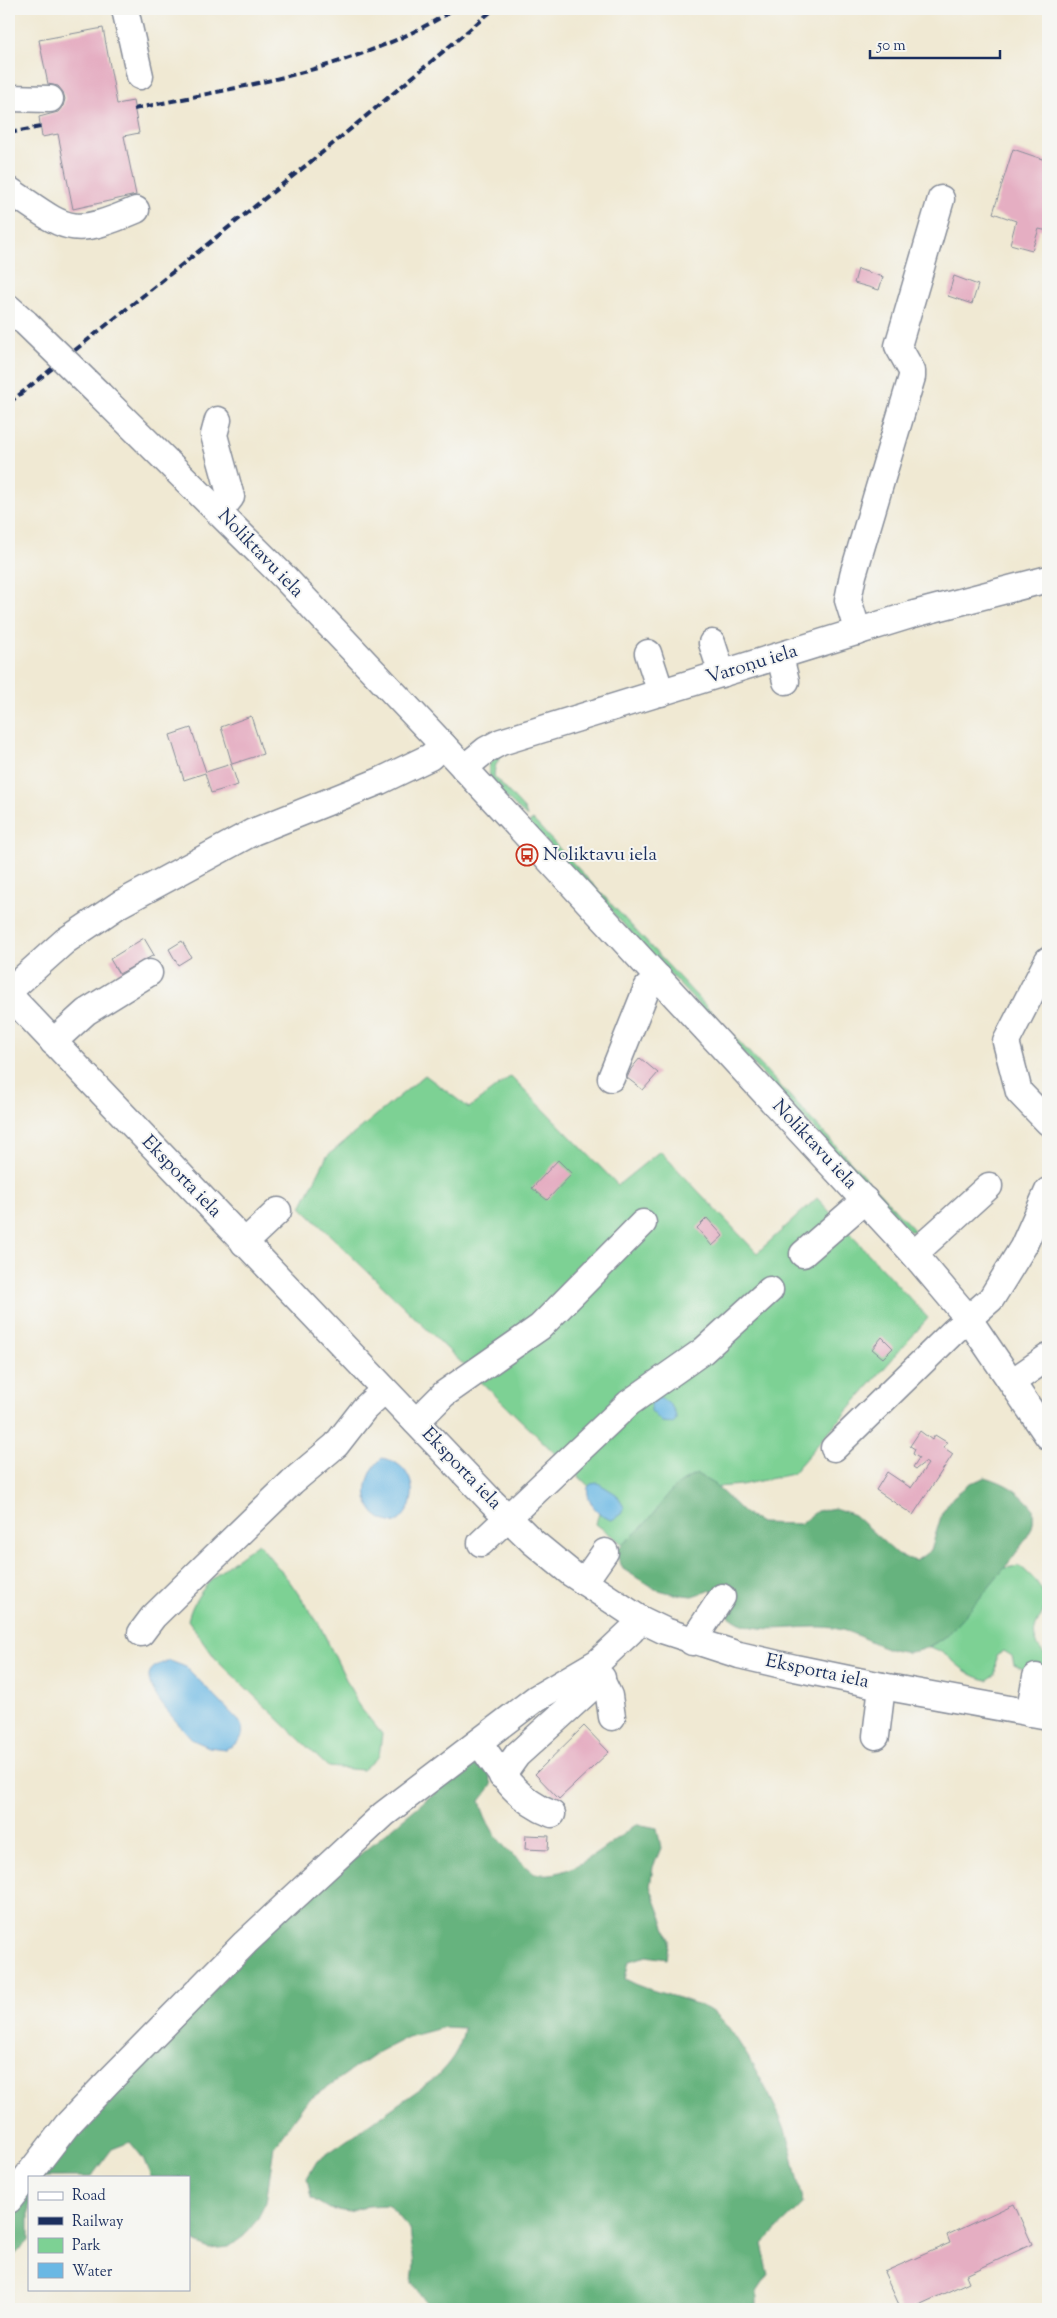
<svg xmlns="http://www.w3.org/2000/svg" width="1057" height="2318" font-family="'Sorts Mill Goudy',serif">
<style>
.green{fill:#7dd194;stroke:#4c8079}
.forest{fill:#66b37e;stroke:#40716e}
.water{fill:#6ab8e4;stroke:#4274a1}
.building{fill:#e5aec2}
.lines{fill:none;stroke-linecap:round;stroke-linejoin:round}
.minor-casing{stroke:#868c98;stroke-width:29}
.minor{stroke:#fff;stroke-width:26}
.rail{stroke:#1b2f5e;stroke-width:4;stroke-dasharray:8 4;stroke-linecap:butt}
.minor-bridge-casing{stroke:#868c98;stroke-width:29;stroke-linecap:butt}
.minor-bridge{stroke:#fff;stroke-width:26}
.labels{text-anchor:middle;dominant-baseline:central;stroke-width:4;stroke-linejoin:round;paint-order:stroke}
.street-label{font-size:19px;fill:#1b2f5e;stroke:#f6f6f2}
.poi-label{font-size:19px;fill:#1b2f5e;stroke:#f6f6f2;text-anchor:start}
</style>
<rect width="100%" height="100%" fill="#f6f6f2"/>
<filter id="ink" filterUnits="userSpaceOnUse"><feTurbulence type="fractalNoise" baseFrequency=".02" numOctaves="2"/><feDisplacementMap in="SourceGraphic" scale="10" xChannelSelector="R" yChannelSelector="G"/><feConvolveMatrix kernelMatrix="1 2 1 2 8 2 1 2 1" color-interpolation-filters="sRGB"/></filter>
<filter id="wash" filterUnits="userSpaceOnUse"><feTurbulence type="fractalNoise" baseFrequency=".0096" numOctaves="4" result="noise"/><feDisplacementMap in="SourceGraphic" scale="20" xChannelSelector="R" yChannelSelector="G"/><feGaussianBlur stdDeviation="1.12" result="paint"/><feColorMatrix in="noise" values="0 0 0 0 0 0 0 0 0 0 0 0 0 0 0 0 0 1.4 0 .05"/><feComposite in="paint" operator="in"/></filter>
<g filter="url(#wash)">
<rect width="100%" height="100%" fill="#f0e9d3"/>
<!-- green -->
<g class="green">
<path d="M501,755L495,767L494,776L525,810L527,817C516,806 479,778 491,762C493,759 499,757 501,755Z"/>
<path d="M533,820L534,821L915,1231H909L529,823Z"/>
<path d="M425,1075L469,1108L511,1076L618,1185L660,1151L757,1253L817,1198L928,1318L792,1474L741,1485L705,1488L636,1554L596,1524L602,1499L301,1207L327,1156Z"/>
<path d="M258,1543L290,1582L319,1624L359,1706L382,1734L379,1756L362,1770L328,1767L215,1658L188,1620C197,1583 229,1565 258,1543Z"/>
<path d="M1020,1566C1029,1574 1038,1581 1043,1593C1054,1619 1015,1626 1048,1658V1680L1014,1665L1012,1656L1004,1651L996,1656L995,1675L987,1680C958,1674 951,1652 929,1647L945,1636L1004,1568Z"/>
</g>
<!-- forest -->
<g class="forest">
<path d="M697,1474L715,1485L744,1513L760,1523L800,1524L817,1511L835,1508L854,1515L898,1555L916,1561L931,1550L942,1513L953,1497L968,1485L985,1477C1006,1483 1019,1491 1033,1508C1033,1514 1034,1522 1032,1527C1029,1542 958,1626 944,1637C935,1644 922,1651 910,1652C887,1654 862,1634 838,1629C807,1622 772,1636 740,1623C725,1616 719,1604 711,1590L693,1596L674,1594L655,1589L623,1569L615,1551C624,1542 635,1535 644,1525C664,1503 668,1486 697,1474Z"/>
<path d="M468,1765L487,1767L492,1785L480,1801C485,1822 498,1842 514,1856C520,1861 528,1870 535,1873C568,1882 611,1842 637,1824L657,1828L661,1848L653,1867L650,1886L670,1940L667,1959L647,1956L629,1961L625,1979C653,1995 694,1997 717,2015C736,2030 779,2109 786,2133C793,2156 797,2180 803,2204L762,2244L769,2274L757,2292V2309H431L412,2283L414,2265L410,2229L388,2205L368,2206L349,2212L329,2209L311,2198L307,2178L317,2161L434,2079C449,2064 461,2050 464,2028L445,2027L408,2037L373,2055L306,2102L274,2146L266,2202L257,2220L244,2236L229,2247L209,2249L189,2239V2177H151L143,2158L130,2142L112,2149L91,2177H36L276,1924Z"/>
<path d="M29,2184V2241L9,2261V2208Z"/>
</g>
<!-- water -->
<g class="water">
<path d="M658,1398C668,1400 677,1410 676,1420L673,1423L662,1422L651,1411V1403Z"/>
<path d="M382,1458C415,1463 423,1503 396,1523C360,1521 359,1478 382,1458Z"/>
<path d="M598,1483L616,1494L624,1507L621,1514L612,1520C599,1517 585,1500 588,1487L591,1484Z"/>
<path d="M170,1661L186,1667L239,1721C248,1735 239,1744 225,1749L209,1747L193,1740C183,1728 142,1689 150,1672C154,1665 163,1663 170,1661Z"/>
</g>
<g id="blocks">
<!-- building -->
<g class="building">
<path d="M103,28L117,104L133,101L139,133L124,136L136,195L73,209L58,134L42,137L39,117L58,112L63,106L65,99L63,92L58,86L48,84L39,40Z"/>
<path d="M1013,149L1048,161V231L1039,229L1032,250L1010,244L1016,221L993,213Z"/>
<path d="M858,269L883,277L879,290L854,283Z"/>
<path d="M954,276L978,285L972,304L948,296Z"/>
<path d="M251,716L263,754L232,764L221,727Z"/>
<path d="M191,728L206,772L231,764L238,785L211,793L205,773L184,780L170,735Z"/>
<path d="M144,938L154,955L119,974L110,959Z"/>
<path d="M182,941L191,957L178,965L169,949Z"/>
<path d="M640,1058L658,1073L643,1090L627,1078L631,1069Z"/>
<path d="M558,1160L572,1174L547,1200L532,1188Z"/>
<path d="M707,1218L723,1236L712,1246L697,1228Z"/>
<path d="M882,1337L893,1348L883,1358L872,1349Z"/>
<path d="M920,1431L932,1440L935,1435L948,1443L943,1447L953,1454L913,1515L876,1490L887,1472L911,1488L928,1464L925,1462L916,1469L913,1467L919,1458L913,1454L915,1449L910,1446Z"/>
<path d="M584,1726L609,1752L559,1799L535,1774Z"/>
<path d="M526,1835L549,1836L548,1850L525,1849Z"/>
<path d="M1014,2204L1032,2244L966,2275L969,2282L910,2309H901L884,2272L950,2243L947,2235Z"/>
</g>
</g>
</g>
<g filter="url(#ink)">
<use href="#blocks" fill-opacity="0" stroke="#868c98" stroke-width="1"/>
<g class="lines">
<!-- minor casing -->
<g class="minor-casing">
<g id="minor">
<path d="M125,9L140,76"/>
<path d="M9,98L50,99"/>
<path d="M9,190C67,229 68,239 136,210"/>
<path d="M9,308L26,323"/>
<path d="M100,395L284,577L443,745L914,1254L968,1318L1048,1436"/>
<path d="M218,420L214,435L231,497L220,511"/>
<path d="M858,632L848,600L853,575L912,377V371L898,346L941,199"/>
<path d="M712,643L722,674"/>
<path d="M648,653L661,693"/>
<path d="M780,657L786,681"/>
<path d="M464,768L486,750L501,742L914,614L1048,579"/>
<path d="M1048,960L1006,1042L1019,1092L1048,1122"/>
<path d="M9,991L65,941L120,904L253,832L380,781L430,757L443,745"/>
<path d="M9,995L492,1502L533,1542L572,1574L640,1619L665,1631L739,1655L795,1668L882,1686L1048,1716"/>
<path d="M53,1042L86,1012L149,973"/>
<path d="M611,1078L647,988L659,978"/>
<path d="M244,1243L278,1211"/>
<path d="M803,1254L865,1200"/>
<path d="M914,1254L989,1186"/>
<path d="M1012,1382L1048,1357"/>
<path d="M416,1422L444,1394L540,1327L643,1223"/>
<path d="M834,1448L954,1331L991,1299L1023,1247L1048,1191"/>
<path d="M481,1543L629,1403L703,1351L770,1290"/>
<path d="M584,1582L605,1552"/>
<path d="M141,1633L153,1617L196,1575L292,1482L336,1445L364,1409L384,1390"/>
<path d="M692,1642L722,1597"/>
<path d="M594,1665L609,1696L612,1717"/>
<path d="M1029,1713L1036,1677"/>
<path d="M876,1736L882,1686"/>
<path d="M479,1742C499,1771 517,1801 552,1814"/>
<path d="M502,1776L517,1755L602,1678"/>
<path d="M9,2200L67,2125L108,2082L245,1943L316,1877L384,1814L535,1699L598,1662L631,1631L640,1619"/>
</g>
</g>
<!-- minor -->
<use href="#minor" class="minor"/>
<!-- rail -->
<g class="rail">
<path d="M134,109C246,85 357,70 455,9"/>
<path d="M9,133L41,127"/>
<path d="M9,403L329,147L494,9"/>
</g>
<!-- minor-bridge casing -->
<g class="minor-bridge-casing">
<path id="minor-bridge" d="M26,323L100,395"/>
</g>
<!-- minor-bridge -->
<use href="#minor-bridge" class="minor-bridge"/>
</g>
</g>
<!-- icons -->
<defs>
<g id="bus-ring" transform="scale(1.125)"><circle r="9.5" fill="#f6f6f2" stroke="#c8321e" stroke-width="1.5"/><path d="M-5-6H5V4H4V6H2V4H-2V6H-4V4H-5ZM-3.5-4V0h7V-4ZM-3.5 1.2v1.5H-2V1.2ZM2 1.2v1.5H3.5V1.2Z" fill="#c8321e"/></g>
</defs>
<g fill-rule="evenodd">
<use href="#bus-ring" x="527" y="855"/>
</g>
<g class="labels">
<!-- street labels -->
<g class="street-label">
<text transform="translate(260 554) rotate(46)">Noliktavu iela</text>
<text transform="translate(752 665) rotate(-17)">Varoņu iela</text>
<text transform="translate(814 1145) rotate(47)">Noliktavu iela</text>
<text transform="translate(181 1177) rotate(46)">Eksporta iela</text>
<text transform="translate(461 1469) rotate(46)">Eksporta iela</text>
<text transform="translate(817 1672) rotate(12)">Eksporta iela</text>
</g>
<!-- poi labels -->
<g class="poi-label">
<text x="543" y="855">Noliktavu iela</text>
</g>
</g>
<!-- margin -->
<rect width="1057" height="2318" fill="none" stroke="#f6f6f2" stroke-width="30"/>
<!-- legend -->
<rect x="28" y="2176" width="162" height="115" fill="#f6f6f2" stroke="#9ea6b7"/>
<rect x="38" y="2192" width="25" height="8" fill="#ffffff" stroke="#9ea6b7"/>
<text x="72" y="2200" font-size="15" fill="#1b2f5e">Road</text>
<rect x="38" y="2217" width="25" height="8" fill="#1b2f5e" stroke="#9ea6b7"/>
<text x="72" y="2226" font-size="15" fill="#1b2f5e">Railway</text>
<rect x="38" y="2238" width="25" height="15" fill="#7dd194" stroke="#9ea6b7"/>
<text x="72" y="2250" font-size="15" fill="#1b2f5e">Park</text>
<rect x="38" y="2263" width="25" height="15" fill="#6ab8e4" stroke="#9ea6b7"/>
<text x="72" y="2276" font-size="15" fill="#1b2f5e">Water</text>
<!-- scale -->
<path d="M870 50v8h130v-8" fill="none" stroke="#1b2f5e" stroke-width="2.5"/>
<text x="877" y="50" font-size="15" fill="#1b2f5e" stroke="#f6f6f2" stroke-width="4" paint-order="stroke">50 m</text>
</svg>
